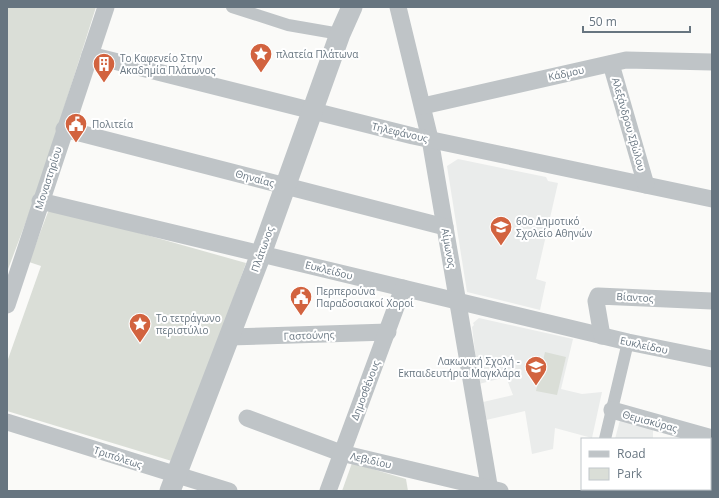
<svg xmlns="http://www.w3.org/2000/svg" width="719" height="498" font-family="'Open Sans',sans-serif">
<style>
.built{fill:#eaeceb}
.green{fill:#daded7}
.lines{fill:none;stroke-linecap:round;stroke-linejoin:round}
.pedestrian{stroke:#bfc4c7;stroke-width:12}
.minor{stroke:#bfc4c7;stroke-width:17}
.tertiary{stroke:#bfc4c7;stroke-width:21}
.labels{text-anchor:middle;dominant-baseline:central;stroke-width:4;stroke-linejoin:round;paint-order:stroke}
.poi-label{font-size:10px;fill:#677580;stroke:#fff;text-anchor:start}
.street-label{font-size:10px;fill:#677580;stroke:#fff}
</style>
<rect width="100%" height="100%" fill="#fafaf8"/>
<!-- built -->
<g class="built">
<path d="M458,159L546,177L548,181L558,183L536,279L546,282L540,310L467,292L447,166Z"/>
<path d="M479,318L573,339L561,389L582,394L602,392L592,438L555,428L553,449L532,454L525,411L486,420L483,402L513,395L506,377L479,384L472,327L474,325L473,323Z"/>
<path d="M620,420L653,429V439H615Z"/>
<path d="M602,489H655V491H601Z"/>
</g>
<!-- green -->
<g class="green">
<path d="M7,7H96L39,187L7,272Z"/>
<path d="M54,209L246,263L175,462L7,411V362L41,266L29,262L48,212Z"/>
<path d="M545,352L566,357L557,395L536,391Z"/>
<path d="M352,463L406,479L408,491H342Z"/>
</g>
<g class="lines">
<!-- pedestrian -->
<g class="pedestrian">
<path d="M232,7L288,25L340,34"/>
<path d="M605,439L628,342"/>
<path d="M592,491L593,489"/>
</g>
<!-- minor -->
<g class="minor">
<path d="M398,7L430,139L490,491"/>
<path d="M90,55L413,136L712,199"/>
<path d="M611,64L646,185"/>
<path d="M423,106L626,60L712,62"/>
<path d="M64,129L445,227"/>
<path d="M40,201L628,342L712,359"/>
<path d="M7,305L106,7"/>
<path d="M602,336L596,301L598,296L712,301"/>
<path d="M229,337L388,332"/>
<path d="M612,410L712,438"/>
<path d="M247,418L341,453L500,491"/>
<path d="M7,422L229,491"/>
<path d="M710,479L712,472"/>
<path d="M328,491L403,288"/>
</g>
<!-- tertiary -->
<path class="tertiary" d="M170,491L261,254L340,34L352,7"/>
</g>
<!-- icons -->
<defs>
<g id="sight-pin" transform="scale(1.15)"><path d="M0 17L-7.5 6A9.5 9.5 0 1 1 7.5 6Z" fill="#d2633f" stroke="#fff"/><path d="M0-6L1.8-2.2L6-1.7L2.9 1.2L3.7 5.4L0 3.3L-3.7 5.4L-2.9 1.2L-6-1.7L-1.8-2.2Z" fill="#fff"/></g>
<g id="building-pin" transform="scale(1.15)"><path d="M0 17L-7.5 6A9.5 9.5 0 1 1 7.5 6Z" fill="#d2633f" stroke="#fff"/><path d="M-4-6H4V6H1V3H-1V6H-4ZM-2.5-4.3h1.7v1.8h-1.7ZM.8-4.3h1.7v1.8H.8ZM-2.5-1h1.7V.8h-1.7ZM.8-1h1.7V.8H.8Z" fill="#fff"/></g>
<g id="civic-pin" transform="scale(1.15)"><path d="M0 17L-7.5 6A9.5 9.5 0 1 1 7.5 6Z" fill="#d2633f" stroke="#fff"/><path d="M-.6-6.5H3V-4.5H.6V-3L4-1V1h2V6H-6V1h2V-1L-.6-3ZM-1.2 2.5V6h2.4V2.5Z" fill="#fff"/></g>
<g id="school-pin" transform="scale(1.15)"><path d="M0 17L-7.5 6A9.5 9.5 0 1 1 7.5 6Z" fill="#d2633f" stroke="#fff"/><path d="M0-5L7-2L0 1L-7-2ZM-4 1L0 2.5L4 1V4Q0 6-4 4Z" fill="#fff"/></g>
</defs>
<g fill-rule="evenodd">
<use href="#sight-pin" x="261" y="54"/>
<use href="#building-pin" x="104" y="64"/>
<use href="#civic-pin" x="76" y="124"/>
<use href="#school-pin" x="501" y="227"/>
<use href="#civic-pin" x="301" y="297"/>
<use href="#sight-pin" x="140" y="324"/>
<use href="#school-pin" x="536" y="367"/>
</g>
<g class="labels">
<!-- poi labels -->
<g class="poi-label">
<text x="276" y="54">πλατεία Πλάτωνα</text>
<text x="120" y="58">Το Καφενείο Στην<tspan x="120" dy="12">Ακαδημία Πλάτωνος</tspan></text>
<text x="92" y="124">Πολιτεία</text>
<text x="516" y="221">60ο Δημοτικό<tspan x="516" dy="12">Σχολείο Αθηνών</tspan></text>
<text x="316" y="291">Περπερούνα<tspan x="316" dy="12">Παραδοσιακοί Χοροί</tspan></text>
<text x="156" y="318">Το τετράγωνο<tspan x="156" dy="12">περιστύλιο</tspan></text>
<text x="520" y="361" text-anchor="end">Λακωνική Σχολή -<tspan x="520" dy="12">Εκπαιδευτήρια Μαγκλάρα</tspan></text>
</g>
<!-- street labels -->
<g class="street-label">
<text transform="translate(566 73) rotate(-12)">Κάδμου</text>
<text transform="translate(629 124) rotate(74)">Αλεξάνδρου Σβώλου</text>
<text transform="translate(400 132) rotate(13)">Τηλεφάνους</text>
<text transform="translate(48 178) rotate(-72)">Μοναστηρίου</text>
<text transform="translate(255 178) rotate(15)">Θηναίας</text>
<text transform="translate(449 248) rotate(80)">Αίμωνος</text>
<text transform="translate(262 249) rotate(-70)">Πλάτωνος</text>
<text transform="translate(329 270) rotate(14)">Ευκλείδου</text>
<text transform="translate(635 297) rotate(3)">Βίαντος</text>
<text transform="translate(309 335) rotate(-2)">Γαστούνης</text>
<text transform="translate(644 345) rotate(12)">Ευκλείδου</text>
<text transform="translate(365 390) rotate(-69)">Δημοσθένους</text>
<text transform="translate(650 421) rotate(15)">Θεμισκύρας</text>
<text transform="translate(118 457) rotate(18)">Τριπόλεως</text>
<text transform="translate(371 460) rotate(13)">Λεβιδίου</text>
</g>
</g>
<!-- border -->
<rect width="719" height="498" fill="none" stroke="#677580" stroke-width="16"/>
<!-- legend -->
<rect x="581" y="438" width="130" height="52" fill="#ffffff" stroke="#c2c8cc"/>
<rect x="589" y="451" width="20" height="6" fill="#bfc4c7" stroke="#c2c8cc"/>
<text x="617" y="458" font-size="12" fill="#677580">Road</text>
<rect x="589" y="468" width="20" height="12" fill="#daded7" stroke="#c2c8cc"/>
<text x="617" y="478" font-size="12" fill="#677580">Park</text>
<!-- scale -->
<path d="M583 26v6h107v-6" fill="none" stroke="#677580" stroke-width="2"/>
<text x="589" y="26" font-size="12" fill="#677580" stroke="#ffffff" stroke-width="3" paint-order="stroke">50 m</text>
</svg>
